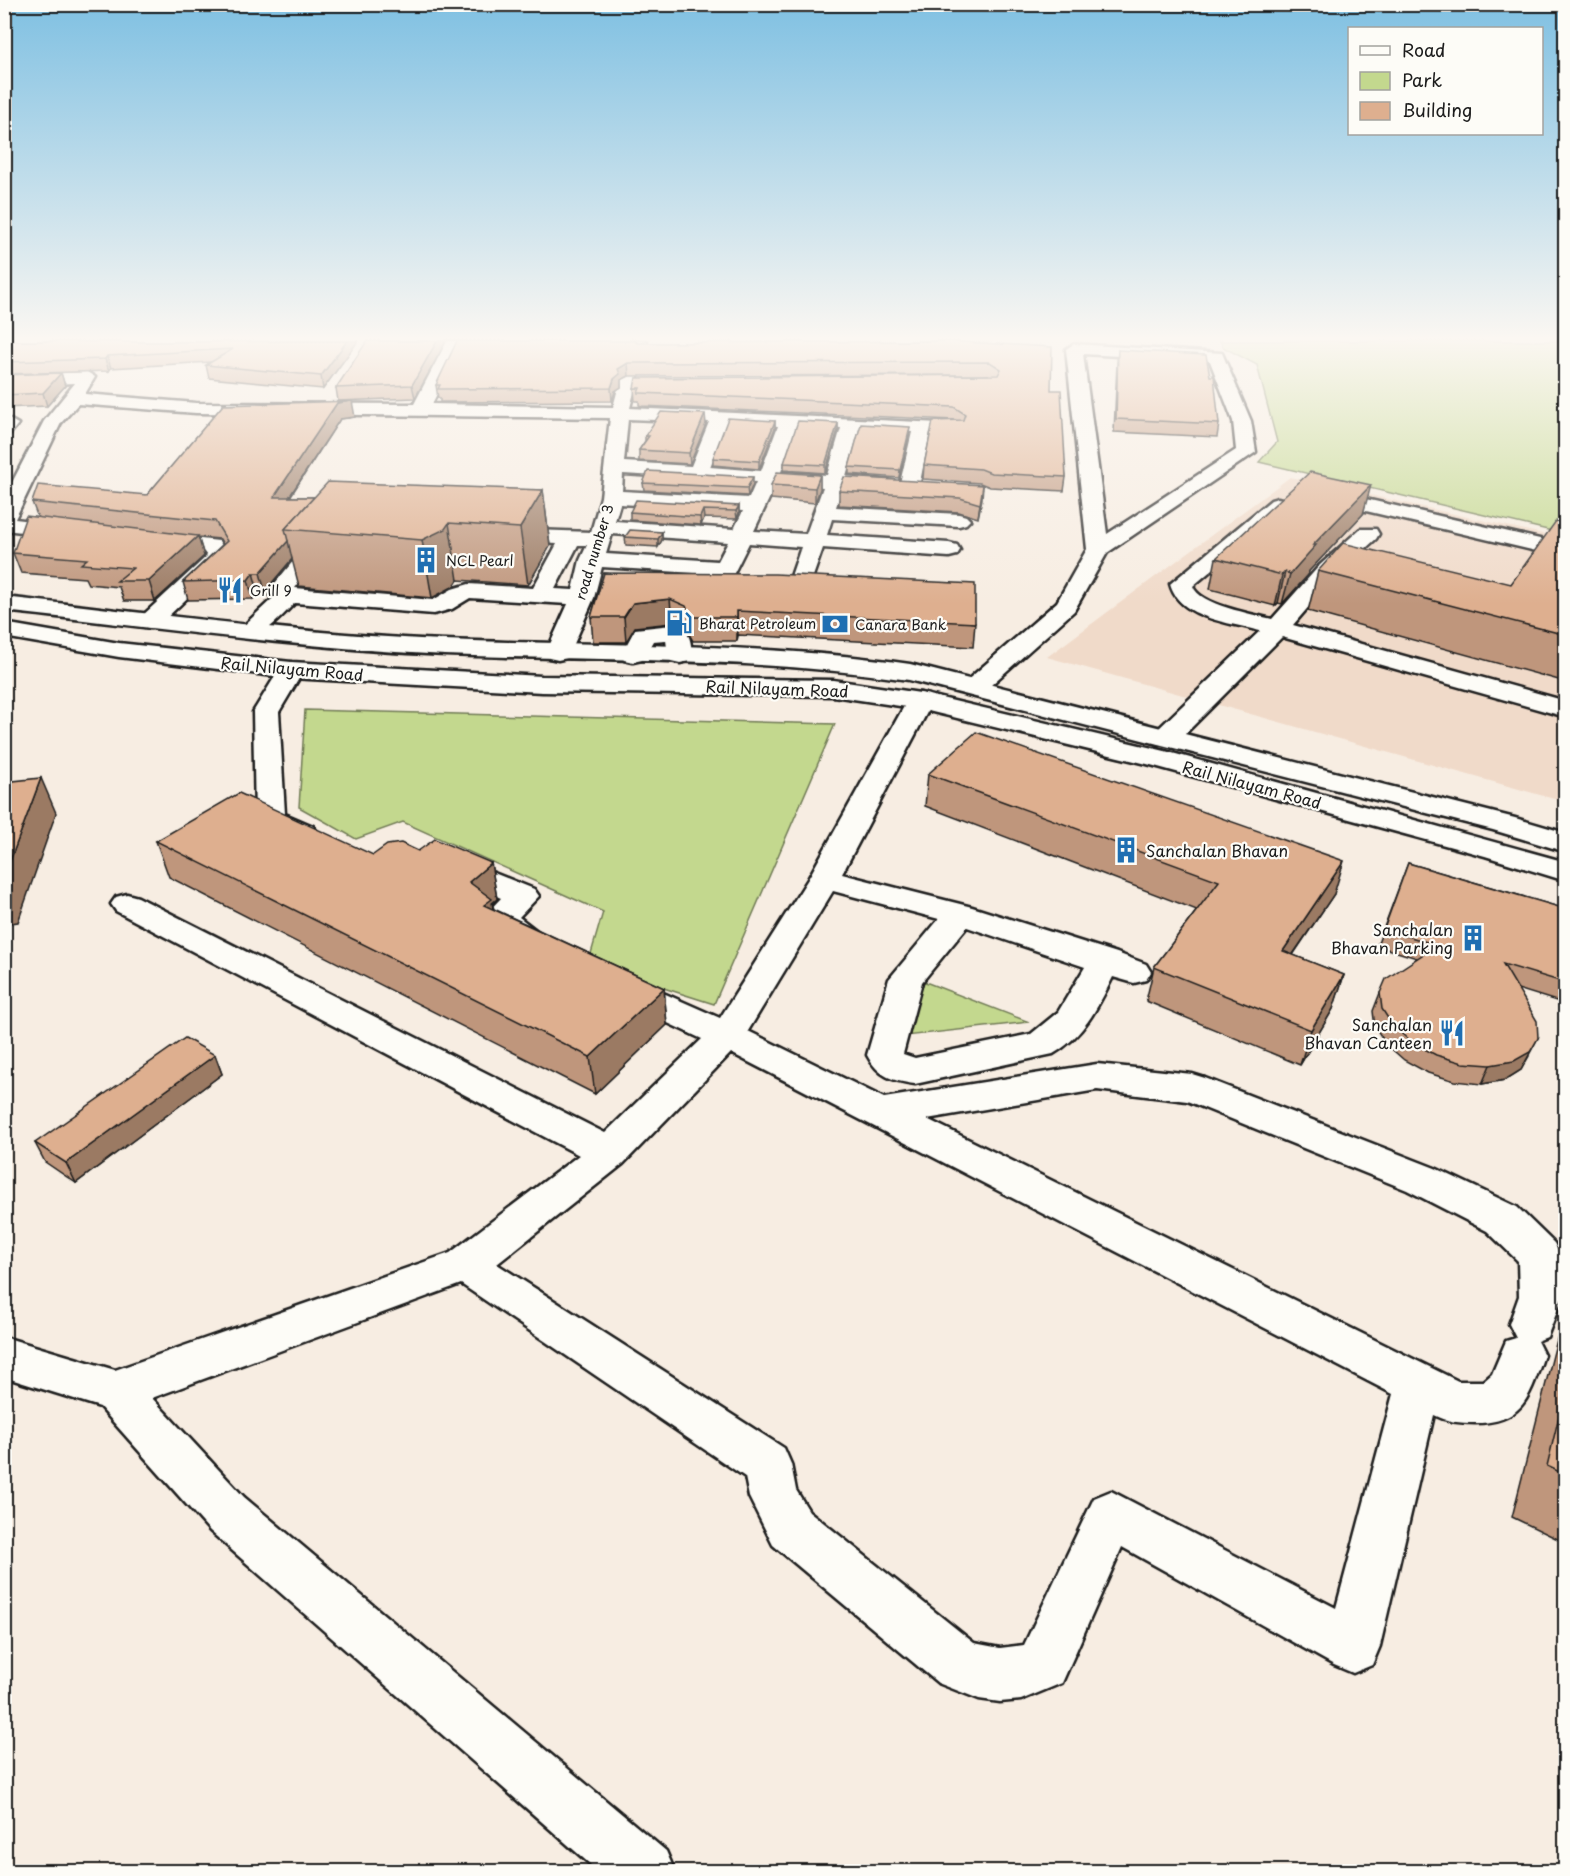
<svg xmlns="http://www.w3.org/2000/svg" width="1570" height="1876" font-family="'Playpen Sans',sans-serif">
<style>
.built{fill:#f0dac9}
.green{fill:#c3d88e;stroke:#707a55;stroke-width:1.5}
.lines{fill:none;stroke-linecap:round;stroke-linejoin:round}
.minor-casing{stroke:#1c1c1c;stroke-width:5}
.major-casing{stroke:#1c1c1c;stroke-width:5}
.minor{fill:#fdfcf7;fill-rule:evenodd}
.major{fill:#fdfcf7;fill-rule:evenodd}
.wall{fill:#bf967b;stroke:#1c1c1c;stroke-width:1.5}
.shaded-wall{fill:#9b7a64;stroke:#1c1c1c;stroke-width:1.5}
.building{fill:#deaf8f;stroke:#1c1c1c;stroke-width:1.5}
.labels{text-anchor:middle;dominant-baseline:central;stroke-width:4.5;stroke-linejoin:round;paint-order:stroke}
.far-street-label{font-size:14px;fill:#1c1c1c;stroke:#fdfcf7}
.far-poi-label{font-size:14px;fill:#1c1c1c;stroke:#fdfcf7;text-anchor:start}
.street-label{font-size:16px;fill:#1c1c1c;stroke:#fdfcf7}
.poi-label{font-size:16px;fill:#1c1c1c;stroke:#fdfcf7;text-anchor:end}
</style>
<rect width="100%" height="100%" fill="#f7ede2"/>
<filter id="ink" filterUnits="userSpaceOnUse"><feTurbulence type="fractalNoise" baseFrequency=".0167" numOctaves="2"/><feDisplacementMap in="SourceGraphic" scale="12" xChannelSelector="R" yChannelSelector="G"/><feConvolveMatrix kernelMatrix="1 2 1 2 8 2 1 2 1" color-interpolation-filters="sRGB"/></filter>
<g filter="url(#ink)">
<!-- built -->
<path class="built" d="M1290,477L1565,539V802L1047,657Z"/>
<!-- green -->
<g class="green">
<path d="M1220,341H1565V534L1259,462L1277,442L1257,365L1223,347Z"/>
<path d="M305,710L835,724L714,1004L588,964L603,912L403,822L356,839L299,807Z"/>
<path d="M915,978L1029,1022L905,1036Z"/>
</g>
<g class="lines">
<!-- minor casing -->
<g class="minor-casing">
<g id="minor">
<path d="M447,341H463L432,404L613,407L631,341H647L630,408L960,424L962,428L960,432H930L919,487L916,491H902L899,487L912,432L859,429L846,476L894,481L897,485L894,489L887,491L842,488L836,507L959,514L966,516L970,520L966,524L959,526L832,519L827,535L949,543L957,545L960,550L957,555L949,557L823,548L811,582L808,587H792L789,582L801,547L749,543L734,573L726,575L602,567L594,598L570,653L567,658L558,660L549,658L546,653L568,604L470,598L452,609L434,614L295,603C281,616 263,641 241,636L238,631L273,598L267,593L271,588L317,532H333L336,537L295,588L433,600L452,589L469,584L533,588L557,544L505,541L497,540L494,535L497,530L505,529L591,532L601,497L610,418L196,413L78,404L61,423L15,519L68,525L76,526L79,531L76,536L68,537L4,530V498L44,421L75,383L4,386V376L87,372L95,377L85,394L196,403L414,404ZM628,419L709,422L691,466L624,462ZM727,423L778,426L761,471L710,467ZM796,426L841,428L827,475L781,472ZM623,474L756,482L749,498L622,491ZM776,484L823,487L806,534L754,531ZM620,504L743,511L734,529L615,521ZM612,534L728,542L718,561L606,554ZM578,545H587L580,560L573,590L555,589Z"/>
<path d="M1074,344L1222,353L1251,421L1256,452L1107,553L1074,611L982,693L973,696L964,693L960,688L964,683L1057,602L1087,549L1066,349ZM1083,354L1210,361L1233,421L1236,450L1107,534Z"/>
<path d="M9,419L18,424L11,433L4,434V420Z"/>
<path d="M1322,489L1566,545V558L1315,499L1312,495L1315,491Z"/>
<path d="M1278,498L1285,500L1288,504L1285,508L1193,586C1199,605 1253,614 1272,619L1320,565L1360,529H1376L1379,534L1376,539L1336,575L1293,625L1566,701V717L1282,637L1176,743L1166,745L1156,743L1152,737L1156,731L1260,631C1230,622 1179,619 1170,584L1271,500Z"/>
<path d="M155,534L219,541L230,557L158,626L150,628L142,626L138,621L142,616L207,556L204,552L147,545L144,540L147,535Z"/>
<path d="M672,625C690,629 691,639 692,656L689,661L680,663L671,661L668,656L666,640L653,641L642,660L633,662L624,660L621,655L635,629Z"/>
<path d="M291,662L300,665L304,670L279,712L285,814L313,826L317,832L313,838C296,843 265,833 255,818L253,712L282,665Z"/>
<path d="M920,693L929,695L933,701L842,874L972,907L1117,953L1146,964L1151,972L1146,980L1134,983L1113,977C1098,1007 1083,1037 1053,1054L915,1084C892,1081 878,1076 867,1055L889,979L939,919L833,891L748,1031L884,1098L1097,1064L1192,1074L1205,1078L1435,1168L1517,1207L1554,1243L1560,1255L1563,1296L1547,1337L1537,1341L1544,1355C1530,1395 1524,1423 1475,1423C1459,1423 1448,1422 1434,1415L1380,1646L1372,1665L1353,1673L1334,1665L1122,1547L1062,1683L1021,1700L1000,1702L979,1699L938,1683L773,1545L749,1497L745,1477L461,1284L152,1398L244,1497L666,1851L675,1872H599L210,1531L100,1407L4,1377V1337L115,1370L450,1253L579,1155L116,911L111,904L116,897L127,894L138,897L605,1133L702,1039L612,997L607,989L612,981L624,977L636,981L720,1018L808,879L907,701L911,695ZM967,927L1085,967L1058,1012L1031,1034L915,1058L903,1054L922,982ZM731,1053L1393,1394L1336,1608L1111,1491L1094,1498L1024,1645L1000,1648L974,1643L809,1511L796,1490L791,1464L784,1448L497,1264L623,1164ZM1097,1090L1187,1101L1407,1190L1487,1231L1518,1261L1519,1296L1509,1324L1516,1338L1506,1341L1492,1374L1484,1381H1458L927,1119Z"/>
<path d="M454,857L534,889L539,896L519,917L541,934L546,942L541,950C518,956 495,936 483,917L501,898L443,873L439,866L443,859Z"/>
</g>
</g>
<!-- major casing -->
<g class="major-casing">
<g id="major">
<path d="M4,597C151,613 298,634 445,640C600,646 757,642 910,664L1515,818L1566,833V852L1493,830L909,680C756,657 599,661 445,655C298,648 151,627 4,611Z"/>
<path d="M4,623L119,643L291,662L542,676L833,680L920,693L1165,751L1566,862V881L1485,856L1147,764L920,709L833,696L542,692L291,678L119,657L4,637Z"/>
</g>
</g>
<!-- minor -->
<use href="#minor" class="minor"/>
<!-- major -->
<use href="#major" class="major"/>
</g>
<!-- wall -->
<g class="wall">
<path d="M4,341L138,342L358,341L323,389L209,378L206,365L211,362L111,368L109,371L4,374Z"/>
<path d="M446,341L415,398L338,401L336,388Z"/>
<path d="M637,341L636,342L637,343L946,341L1051,390L1066,477L1064,491L990,487L980,483L923,479L924,465L953,420L642,406L639,405V401H635L634,388L989,375L629,376L621,380V387L615,391L612,401L440,402V398H438L436,385Z"/>
<path d="M1118,350L1219,424L1217,437L1114,432L1117,362Z"/>
<path d="M61,373L65,386L47,406L4,408V375Z"/>
<path d="M223,405L355,417L340,419L290,497H314L543,490L550,546L528,585L458,580L454,586L432,598L299,586L292,559L265,591H258L253,599L188,600L183,582L223,544L220,539L198,537L204,556L155,601H124L119,587L88,584L85,578L21,573L13,553L38,518L32,502L147,495Z"/>
<path d="M775,421V428L759,469L713,465V458Z"/>
<path d="M838,423V430L825,473L784,470V463Z"/>
<path d="M706,424L690,464L639,461V450L645,441V436Z"/>
<path d="M909,434L899,478L849,474V467Z"/>
<path d="M820,475V489L815,503L771,499V485Z"/>
<path d="M643,483L753,484L748,496L644,490Z"/>
<path d="M983,485L978,518L959,512L839,505V491Z"/>
<path d="M739,506V513L737,519L704,518L701,525L630,520V512Z"/>
<path d="M1363,514L1309,571L1308,575L1282,604L1278,603L1275,606L1210,589L1216,558Z"/>
<path d="M1566,523V682L1308,611L1318,571L1511,584Z"/>
<path d="M662,532V540L658,547L626,545L625,537Z"/>
<path d="M604,573L975,623L973,647L738,635L737,641H693L687,630L672,623L635,627L626,642H593L591,617Z"/>
<path d="M928,774L1334,894L1293,955L1344,975L1333,1009L1300,1065L1146,1001L1154,967L1197,910L925,806Z"/>
<path d="M156,841L373,855L418,851L491,863L497,899L492,903L494,909L664,988L667,1025L595,1094L169,877Z"/>
<path d="M1408,863L1566,909V1004L1518,989L1529,1056L1521,1070L1505,1080L1482,1084L1455,1081L1428,1073L1404,1060L1386,1044L1375,1027L1373,1011L1380,993L1417,958L1377,946Z"/>
<path d="M215,1055L222,1074L76,1183L45,1162L35,1143Z"/>
<path d="M1566,1304V1543L1512,1517Z"/>
</g>
<!-- shaded-wall -->
<g class="shaded-wall">
<path d="M347,341H358L323,389L321,376Z"/>
<path d="M437,341H446L415,398L412,385Z"/>
<path d="M107,356L111,368L109,371L105,359Z"/>
<path d="M628,363L629,376L621,380V387L615,391L612,401L611,388L618,369Z"/>
<path d="M61,373L65,386L47,406L43,393Z"/>
<path d="M352,401L355,417L340,419L278,514L274,497L337,403Z"/>
<path d="M705,414L706,424L690,464L689,453Z"/>
<path d="M775,421V428L759,469V461Z"/>
<path d="M838,423V430L825,473V465Z"/>
<path d="M910,427L909,434L899,478L900,470Z"/>
<path d="M820,475V489L815,503V488Z"/>
<path d="M753,477V484L748,496L747,488Z"/>
<path d="M983,485L982,499L978,518L980,504Z"/>
<path d="M1371,485L1363,514L1309,571L1308,575L1282,604L1290,574L1313,545Z"/>
<path d="M543,490L550,546L528,585L520,528Z"/>
<path d="M739,506V513L737,519L736,511Z"/>
<path d="M703,510L704,518L701,525L700,517Z"/>
<path d="M449,523L458,580L454,586L432,598L422,540Z"/>
<path d="M662,532V540L658,547V539Z"/>
<path d="M198,536L204,556L155,601L149,581Z"/>
<path d="M288,541L292,559L265,591L260,573Z"/>
<path d="M1285,572L1278,603L1275,606L1282,575Z"/>
<path d="M253,573L258,591L253,599L248,580Z"/>
<path d="M670,599L672,623L635,627L626,642L624,617L633,603Z"/>
<path d="M737,611L738,635L737,641Z"/>
<path d="M41,778L56,813L18,922L4,924V877Z"/>
<path d="M1344,861L1334,894L1272,985L1283,951Z"/>
<path d="M491,863L497,899L492,903L498,936L469,882Z"/>
<path d="M1344,975L1333,1009L1300,1065L1311,1030Z"/>
<path d="M664,988L667,1025L595,1094L590,1057Z"/>
<path d="M1538,1038L1521,1070L1505,1080L1482,1084L1490,1065Z"/>
<path d="M215,1055L222,1074L76,1183L66,1163Z"/>
</g>
<!-- building -->
<g class="building">
<path d="M4,341L138,342L347,341L321,376L206,365L233,349L107,356L105,359L4,362Z"/>
<path d="M367,341H437L412,385L336,388Z"/>
<path d="M457,341H634L637,343L946,341L1052,347L1051,390H1061L1066,477L991,473L981,469L924,465L933,421L963,420L965,414L954,407L641,393H638L640,388H634L636,378L998,375L1001,369L990,362L628,363L618,369L620,374L614,379L611,388L438,389L440,385H436Z"/>
<path d="M1118,350L1206,355L1210,376H1214L1219,424L1116,419Z"/>
<path d="M61,373L43,393L4,395V375Z"/>
<path d="M352,401L337,403L274,497H314L285,529L288,541L260,573H253L248,580L183,582L227,541L215,521L32,502L38,485L147,495L223,405Z"/>
<path d="M661,412L705,414L689,453L639,450L649,436H645Z"/>
<path d="M728,418L775,421L759,461L713,458Z"/>
<path d="M798,421L838,423L825,465L784,463Z"/>
<path d="M861,424L910,427L900,470L849,467Z"/>
<path d="M648,471L753,477L747,488L643,483Z"/>
<path d="M777,472L820,475L815,488L771,485Z"/>
<path d="M1310,472L1371,485L1313,545H1316L1290,574L1285,572L1282,575L1216,558Z"/>
<path d="M844,477L983,485L980,504L960,498L839,491Z"/>
<path d="M328,482L543,490L520,528L449,523L445,529L422,540L285,529Z"/>
<path d="M636,500L739,506L736,511L703,510L700,517L630,512Z"/>
<path d="M26,516L198,536L149,581H117L133,568L81,564L87,559L13,553Z"/>
<path d="M1556,521L1566,523V635L1318,571L1343,543L1511,584Z"/>
<path d="M630,530L662,532L658,539L625,537Z"/>
<path d="M604,573L775,574L975,584V623L737,611V617H691L686,606L670,599L633,603L624,617H591Z"/>
<path d="M976,732L1344,861L1283,951L1344,975L1311,1030L1154,967L1219,881L928,774Z"/>
<path d="M41,778L4,877V782Z"/>
<path d="M239,793L373,855L387,845L401,843L418,851L435,839L491,863L469,882L492,899L484,905L664,988L590,1057L156,841Z"/>
<path d="M1408,863L1566,909V983L1503,964L1537,1021L1538,1038L1530,1052L1514,1061L1490,1065L1463,1063L1436,1055L1411,1042L1393,1026L1382,1009L1380,993L1386,979L1437,945L1384,929Z"/>
<path d="M185,1038L215,1055L66,1163L35,1143Z"/>
<path d="M1566,1387V1475L1547,1466Z"/>
</g>
</g>
<!-- sky -->
<linearGradient id="sky" x2="0" y2="1"><stop stop-color="#7fc0e2"/><stop offset="0.56" stop-color="#fbf7f2"/><stop offset="1" stop-color="#fbf7f2" stop-opacity="0"/></linearGradient>
<rect width="1570" height="604" fill="url(#sky)"/>
<!-- icons -->
<defs>
<g id="building-bare" transform="scale(2.07)"><path d="M-4-6H4V6H1V3H-1V6H-4ZM-2.5-4.3h1.7v1.8h-1.7ZM.8-4.3h1.7v1.8H.8ZM-2.5-1h1.7V.8h-1.7ZM.8-1h1.7V.8H.8Z" fill="#1f6fb2" stroke="#fdfcf7" stroke-width="2.5" paint-order="stroke"/></g>
<g id="restaurant-bare" transform="scale(2.07)"><path d="M-5-6h1v4h1v-4h1v4h1v-4h1v5L-1.5 .5V6h-2V.5L-5-1ZM5-6V6H3V1.5H1.5Q1.5-4 5-6Z" fill="#1f6fb2" stroke="#fdfcf7" stroke-width="2.5" paint-order="stroke"/></g>
<g id="fuel-bare" transform="scale(2.07)"><path d="M-5.5-6h7V0h2V4h1.3V-2.5L3-4.5l.8-.8L6-3V5H2.5V1h-1V6h-7ZM-4.2-4.7v3.2H.2V-4.7Z" fill="#1f6fb2" stroke="#fdfcf7" stroke-width="2.5" paint-order="stroke"/></g>
<g id="bank-bare" transform="scale(2.07)"><path d="M-6-4H6V4H-6ZM0-2.3a2.3 2.3 0 1 0 0 4.6a2.3 2.3 0 1 0 0-4.6Z" fill="#1f6fb2" stroke="#fdfcf7" stroke-width="2.5" paint-order="stroke"/></g>
</defs>
<g fill-rule="evenodd">
<use href="#building-bare" x="426" y="560"/>
<use href="#restaurant-bare" x="230" y="590"/>
<use href="#fuel-bare" x="679" y="623"/>
<use href="#bank-bare" x="835" y="624"/>
<use href="#building-bare" x="1126" y="850"/>
<use href="#building-bare" x="1473" y="938"/>
<use href="#restaurant-bare" x="1452" y="1033"/>
</g>
<g class="labels">
<!-- far-street labels -->
<g class="far-street-label">
<text transform="translate(594 552) rotate(-73)">road number 3</text>
</g>
<!-- far-poi labels -->
<g class="far-poi-label">
<text x="446" y="560">NCL Pearl</text>
<text x="250" y="590">Grill 9</text>
<text x="699" y="623">Bharat Petroleum</text>
<text x="855" y="624">Canara Bank</text>
</g>
<!-- street labels -->
<g class="street-label">
<text transform="translate(292 668) rotate(5)">Rail Nilayam Road</text>
<text transform="translate(777 688) rotate(2)">Rail Nilayam Road</text>
<text transform="translate(1252 784) rotate(15)">Rail Nilayam Road</text>
</g>
<!-- poi labels -->
<g class="poi-label">
<text x="1146" y="850" text-anchor="start">Sanchalan Bhavan</text>
<text x="1453" y="929">Sanchalan<tspan x="1453" dy="18">Bhavan Parking</tspan></text>
<text x="1432" y="1024">Sanchalan<tspan x="1432" dy="18">Bhavan Canteen</tspan></text>
</g>
</g>
<!-- margin -->
<rect width="1570" height="1876" fill="none" stroke="#fdfcf7" stroke-width="24"/>
<rect x="12" y="12" width="1546" height="1852" fill="none" stroke="#1c1c1c" stroke-width="2" filter="url(#ink)"/>
<!-- legend -->
<rect x="1348" y="27" width="195" height="108" fill="#fdfcf7" stroke="#a3a29f" stroke-width="1.5"/>
<rect x="1360" y="46" width="30" height="9" fill="#fdfcf7" stroke="#a3a29f" stroke-width="1.5"/>
<text x="1402" y="57" font-size="18" fill="#1c1c1c">Road</text>
<rect x="1360" y="72" width="30" height="18" fill="#c3d88e" stroke="#a3a29f" stroke-width="1.5"/>
<text x="1402" y="87" font-size="18" fill="#1c1c1c">Park</text>
<rect x="1360" y="102" width="30" height="18" fill="#deaf8f" stroke="#a3a29f" stroke-width="1.5"/>
<text x="1402" y="117" font-size="18" fill="#1c1c1c">Building</text>
</svg>
